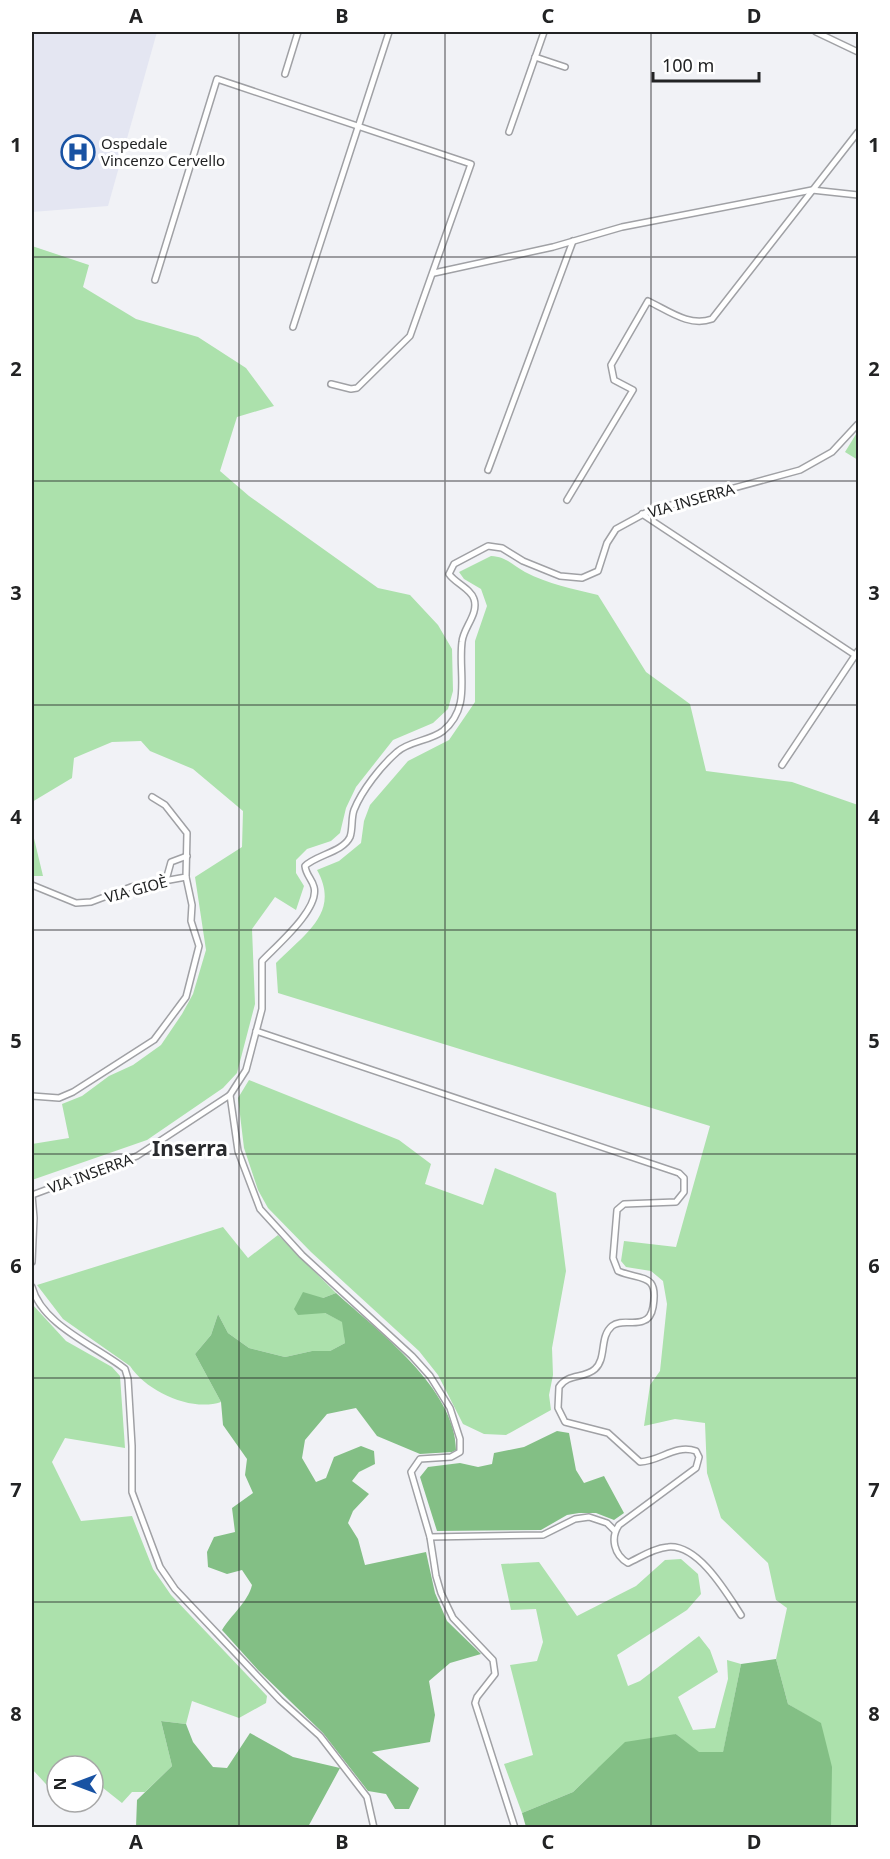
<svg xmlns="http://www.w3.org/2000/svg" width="890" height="1859" font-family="'Noto Sans',sans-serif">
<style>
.built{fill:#e4e6f2}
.green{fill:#ace1ac}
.forest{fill:#83bf85}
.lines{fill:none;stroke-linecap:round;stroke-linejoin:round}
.minor-casing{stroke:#a0a1a5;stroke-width:8}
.minor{stroke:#fff;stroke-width:5}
.grid{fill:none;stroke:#222324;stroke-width:1.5;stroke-opacity:0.55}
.labels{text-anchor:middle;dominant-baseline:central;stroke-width:6;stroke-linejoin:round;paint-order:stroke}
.poi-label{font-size:15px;fill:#222324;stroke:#fff;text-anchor:start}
.street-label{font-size:15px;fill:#222324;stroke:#fff}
.district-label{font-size:21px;font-weight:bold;fill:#2a2b2e;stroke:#fff}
.neatline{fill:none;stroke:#222324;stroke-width:2}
.grid-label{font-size:20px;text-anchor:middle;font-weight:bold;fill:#222324}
</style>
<rect width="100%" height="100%" fill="#f1f2f6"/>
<!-- built -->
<path class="built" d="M32,32H157L108,206L32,212Z"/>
<!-- green -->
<g class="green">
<path d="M32,246L89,265L83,287L136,319L198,337L246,368L274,406L237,417L220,471L249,496L378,588L410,595L438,625L452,649L453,691L448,709L433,723L393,740L356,787L346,808L340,833L331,841L307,849L296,860V873L304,886L296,910L275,897L252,929L255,1004L237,1073L223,1088L147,1140L32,1180V1144L69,1138L62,1104L82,1096L109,1076L133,1065L161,1045L182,1014L193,994L206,950L195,877L242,847L243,811L193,769L150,751L141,741L112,742L74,758L72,778L32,802Z"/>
<path d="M858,431V460L845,452Z"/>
<path d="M491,556C507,557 512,565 525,572C548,584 573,589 598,595L646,672L690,704L706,771L792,782L858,805V1827H831L821,1724L788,1704L776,1659L787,1608L776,1600L768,1563L721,1518L707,1473L705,1423L675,1419L644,1426L650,1385L660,1371L667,1304L663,1281L651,1271L626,1267L621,1261L624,1241L676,1247L710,1126L278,993L276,963C304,934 341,913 317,870L339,861L361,843L364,821L370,805L408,761L449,740L475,702V641L487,606L481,589L464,579L459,572Z"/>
<path d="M32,830L43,876H32Z"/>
<path d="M249,1080L399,1140L431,1164L425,1184L483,1205L495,1168L556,1193L566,1271L552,1348L553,1375L549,1395L551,1410L506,1435L484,1434L463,1424L438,1375L419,1351L311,1252L268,1208L258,1190L244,1148L238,1098Z"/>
<path d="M223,1227L248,1258L278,1235L336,1293L323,1298L325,1313L343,1322L345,1343L330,1351H312L285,1357L249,1348L228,1333L218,1314L211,1335L195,1354L221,1402C192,1412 147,1392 130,1366L63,1319L37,1285Z"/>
<path d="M32,1304L66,1341L112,1367L120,1376L125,1448L65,1438L52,1462L81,1521L132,1516L153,1569L171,1595L267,1696L266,1703L239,1718L192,1701L186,1724L161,1721L172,1766L145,1792H132L122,1803L93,1780V1766H57V1796L32,1769Z"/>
<path d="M681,1559L698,1574L701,1594L687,1610L617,1655L628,1686L640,1681L699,1636L710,1650L718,1672L678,1697L693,1730L715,1728L728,1679L727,1660L741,1664L723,1753H699L676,1734L597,1769L573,1792L522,1813L504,1764L533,1755L510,1665L537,1661L543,1642L536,1609L511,1610L501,1564L539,1562L577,1616L636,1586L665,1560Z"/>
</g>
<!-- forest -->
<g class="forest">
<path d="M303,1292L323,1298L336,1293C377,1330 456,1389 456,1450L452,1452L420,1454L377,1436L356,1408L327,1414L305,1440L302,1458L316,1482L326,1478L334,1457L361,1446L374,1451L375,1464L359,1472L352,1481L369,1494L353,1511L348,1523L358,1539L365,1565L426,1552L435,1593L447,1621L481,1654L450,1663L429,1681L435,1715L430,1742L372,1752L419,1788L409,1809H395L386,1794L368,1791L323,1733L258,1670L222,1630C231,1615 248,1602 252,1585L242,1570L227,1574L208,1567L207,1552L214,1537L235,1532L232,1508L253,1493L245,1475L247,1459L223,1425L221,1402L195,1354L211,1335L218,1314L228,1333L249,1348L285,1357L312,1351H330L345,1343L342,1322L325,1313L298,1315L294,1309Z"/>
<path d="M557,1431L569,1433L576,1470L584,1483L604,1476L624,1513L614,1520L596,1513H579L567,1515L541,1530L437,1531L420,1477L428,1467L460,1463L478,1467L492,1464L494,1453L524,1447Z"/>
<path d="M776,1659L788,1704L821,1723L832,1767L831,1827H526L522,1813L573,1792L625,1742L676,1734L699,1752H723L741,1664Z"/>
<path d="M161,1721L186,1724L193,1742L213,1767L227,1768L250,1733L293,1757L340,1768L308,1827H136L137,1800L172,1766Z"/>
</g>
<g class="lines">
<!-- minor casing -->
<g class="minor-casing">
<g id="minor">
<path d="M816,32L858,52"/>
<path d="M535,57L565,67"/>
<path d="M285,74L298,32"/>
<path d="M509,132L544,32"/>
<path d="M434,273L553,247L622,227L812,190L858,195"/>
<path d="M155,280L217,79L471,164L410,336L357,388L351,389L331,384"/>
<path d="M293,327L389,32"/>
<path d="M488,470L573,241"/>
<path d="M567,500L633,390L614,380L611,365L648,301C669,311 689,327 712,319L858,132"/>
<path d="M642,514L858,657"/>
<path d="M782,765L858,651"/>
<path d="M166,880L171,862L187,856"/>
<path d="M32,885L76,903L91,902L131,887L186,877L187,833L165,805L152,797"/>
<path d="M256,1031L679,1173L684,1178V1192L676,1202L624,1204L617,1210L613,1258L618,1271C641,1281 659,1272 653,1307C652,1313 650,1319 643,1321C634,1325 620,1319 612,1326C599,1337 607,1358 595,1369C584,1379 568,1373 559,1387L558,1408L565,1422L608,1433L640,1462C661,1461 675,1444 696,1451L699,1457L696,1468L619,1525C610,1538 614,1555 628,1563C641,1557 654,1548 668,1547C698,1544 726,1592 741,1615"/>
<path d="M230,1095L238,1151L260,1209L302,1255L412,1356L430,1376L450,1408L460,1439V1452L451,1457L420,1459L411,1472L430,1537L436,1576L441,1593L453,1618L493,1660L495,1674L477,1697L475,1703L515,1828"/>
<path d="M32,1096L59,1098L73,1092L154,1040L186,997L199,946L191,921L192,905L186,877"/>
<path d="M32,1195L137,1156L230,1095L246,1070L262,1009V961C276,946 320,909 314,887C312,879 306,875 305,866C316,855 343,852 350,837C353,829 351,818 354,810C362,790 381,766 397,752C409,741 430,741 443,731C472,707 458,674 462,642C463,628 479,614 474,599C471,589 455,583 449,574L454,564L488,546L502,548L523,561L560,576L582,578L598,571L607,543L616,529L649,511L800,470L832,452L858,424"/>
<path d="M32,1262L34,1218L32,1195"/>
<path d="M32,1287C42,1325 96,1346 125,1369L128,1379L132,1446V1492L160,1567L175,1589L280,1700L320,1736L367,1797L374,1828"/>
<path d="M430,1537L543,1535L575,1519L589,1517L607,1523L615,1531"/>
</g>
</g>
<!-- minor -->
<use href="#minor" class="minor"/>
</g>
<!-- grid -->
<path class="grid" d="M239,32V1828M445,32V1828M651,32V1828M32,257H858M32,481H858M32,705H858M32,930H858M32,1154H858M32,1378H858M32,1602H858"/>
<!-- icons -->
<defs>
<g id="hospital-ring" transform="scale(1.725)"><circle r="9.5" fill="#fff" stroke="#1852a3" stroke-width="1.5"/><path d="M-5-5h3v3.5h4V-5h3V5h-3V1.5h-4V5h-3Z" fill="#1852a3"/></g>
</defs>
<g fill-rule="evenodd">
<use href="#hospital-ring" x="78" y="152"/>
</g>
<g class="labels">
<!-- poi labels -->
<g class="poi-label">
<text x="101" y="143">Ospedale<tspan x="101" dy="17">Vincenzo Cervello</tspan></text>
</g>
<!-- street labels -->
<g class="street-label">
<text transform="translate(691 500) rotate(-16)">VIA INSERRA</text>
<text transform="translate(136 889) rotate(-15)">VIA GIOÈ</text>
<text transform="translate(90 1173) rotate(-20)">VIA INSERRA</text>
</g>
<!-- district labels -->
<g class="district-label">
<text x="190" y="1148">Inserra</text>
</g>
</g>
<!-- border -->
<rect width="890" height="1859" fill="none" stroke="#ffffff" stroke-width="66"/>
<!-- north arrow -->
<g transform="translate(75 1784) rotate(270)"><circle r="28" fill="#ffffff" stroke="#a7a7a7" stroke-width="1.5"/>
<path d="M0-4.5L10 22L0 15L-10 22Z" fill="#1852a3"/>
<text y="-9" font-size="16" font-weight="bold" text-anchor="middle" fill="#222324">N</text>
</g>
<!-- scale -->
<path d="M653 72v9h106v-9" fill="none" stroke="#222324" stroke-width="3"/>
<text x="662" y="72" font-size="18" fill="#222324" stroke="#ffffff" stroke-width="4.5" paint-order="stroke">100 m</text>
<rect x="33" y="33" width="824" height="1793" class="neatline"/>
<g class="grid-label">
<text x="136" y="23">A</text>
<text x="342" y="23">B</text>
<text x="548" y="23">C</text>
<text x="754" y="23">D</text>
<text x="16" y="152">1</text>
<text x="874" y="152">1</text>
<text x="16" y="376">2</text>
<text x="874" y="376">2</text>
<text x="16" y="600">3</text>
<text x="874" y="600">3</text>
<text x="16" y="824">4</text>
<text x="874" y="824">4</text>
<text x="16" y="1048">5</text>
<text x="874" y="1048">5</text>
<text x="16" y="1273">6</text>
<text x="874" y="1273">6</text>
<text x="16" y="1497">7</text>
<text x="874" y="1497">7</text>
<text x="16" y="1721">8</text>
<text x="874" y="1721">8</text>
<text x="136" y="1849">A</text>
<text x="342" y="1849">B</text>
<text x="548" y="1849">C</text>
<text x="754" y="1849">D</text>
</g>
</svg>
